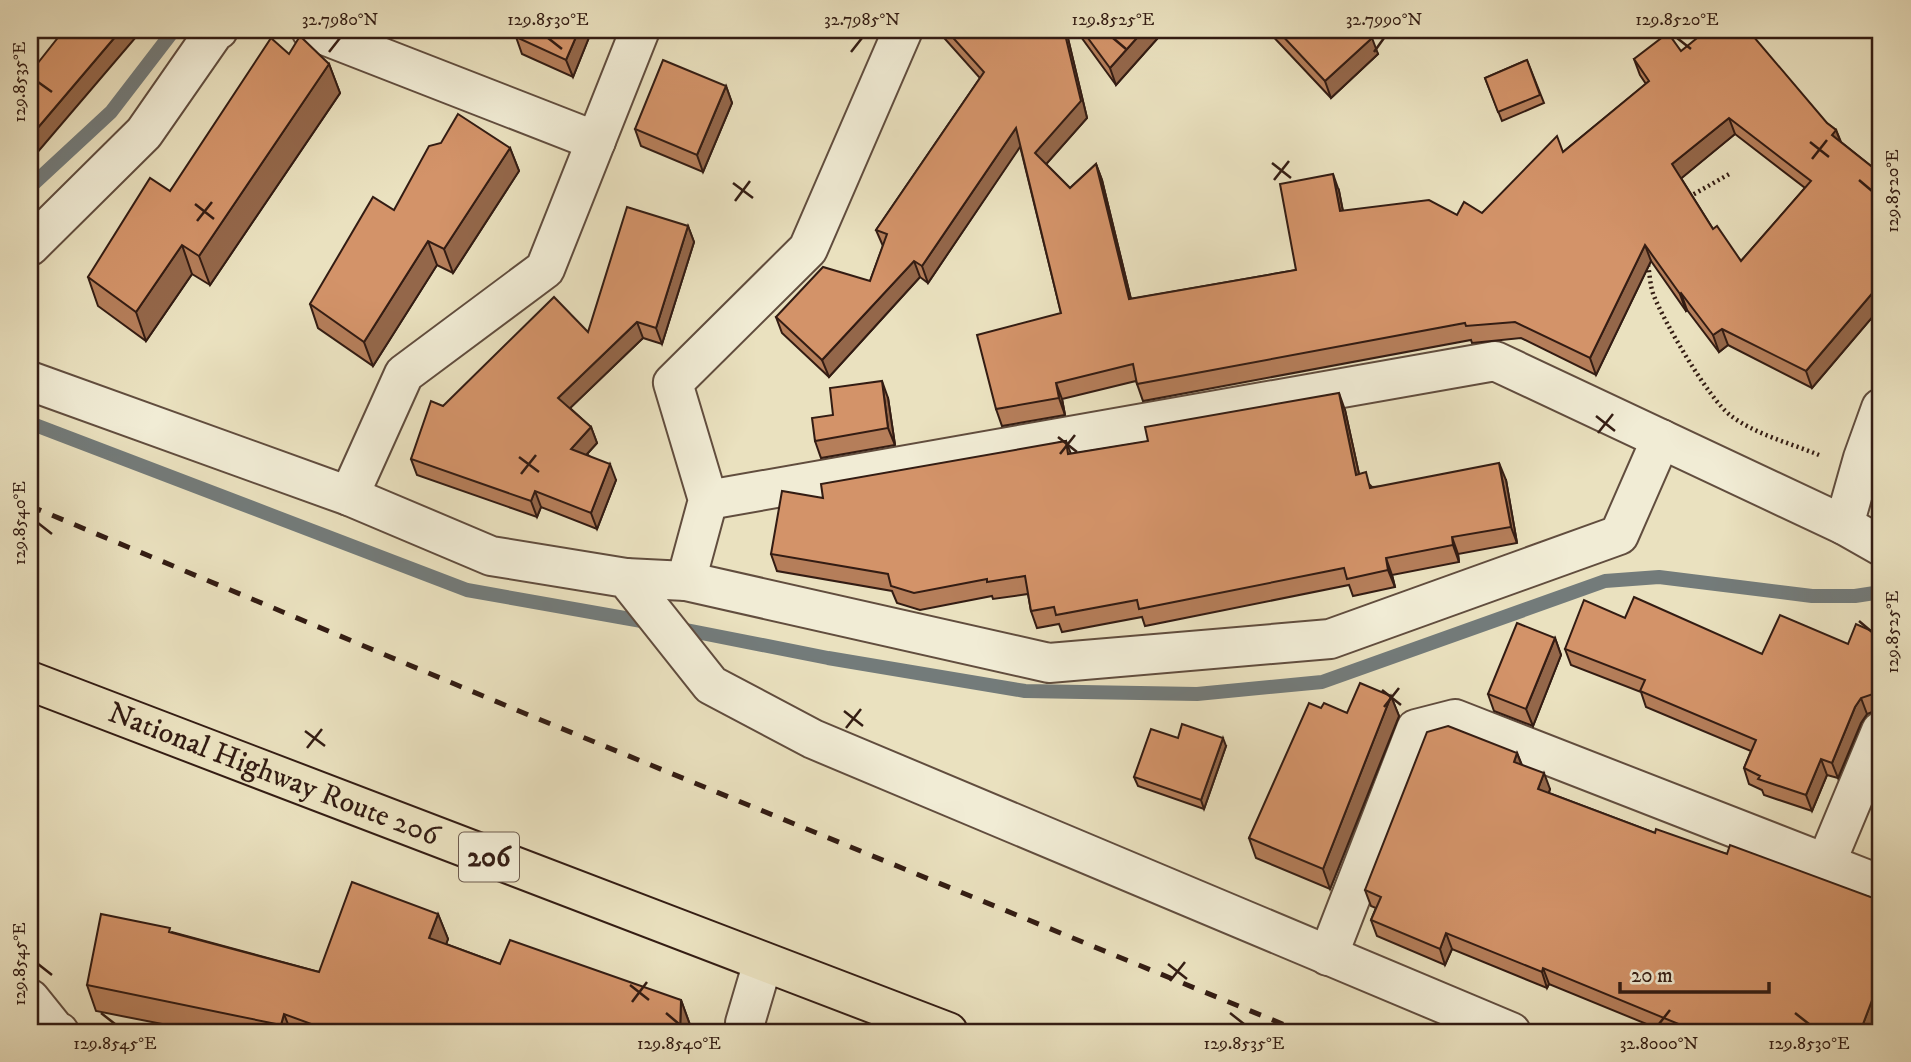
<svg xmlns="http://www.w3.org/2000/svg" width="1911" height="1062" font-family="'IM FELL DW Pica',serif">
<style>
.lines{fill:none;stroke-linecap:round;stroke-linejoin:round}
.stream{stroke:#737b7a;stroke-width:14}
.minor-casing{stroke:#614d3e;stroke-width:42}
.tertiary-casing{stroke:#614d3e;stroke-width:42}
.trunk-casing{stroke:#331c13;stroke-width:42}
.path{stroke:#331c13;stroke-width:4.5;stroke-dasharray:2 3.5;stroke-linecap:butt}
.minor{stroke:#f1ecd5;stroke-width:38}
.tertiary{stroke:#f1ecd5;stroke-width:38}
.trunk{stroke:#eae1bf;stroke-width:38}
.rail{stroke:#331c13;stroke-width:5;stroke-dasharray:12 12;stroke-linecap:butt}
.wall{fill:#b57e5a;stroke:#331c13;stroke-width:2;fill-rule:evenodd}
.shaded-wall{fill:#94674a;stroke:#331c13;stroke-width:2}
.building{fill:#d39369;stroke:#331c13;stroke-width:2;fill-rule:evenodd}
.ticks{fill:none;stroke:#331c13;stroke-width:2.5}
.labels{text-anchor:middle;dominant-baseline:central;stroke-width:7;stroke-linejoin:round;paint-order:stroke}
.shield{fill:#f1ecd5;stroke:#6c5a4d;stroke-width:2}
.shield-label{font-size:28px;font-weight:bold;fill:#331c13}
.street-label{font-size:30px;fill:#331c13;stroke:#f1ecd5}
.neatline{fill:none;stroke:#331c13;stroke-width:2.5}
.ticks-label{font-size:18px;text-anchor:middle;fill:#331c13}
</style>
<rect width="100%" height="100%" fill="#eae1bf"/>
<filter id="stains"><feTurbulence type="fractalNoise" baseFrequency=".00286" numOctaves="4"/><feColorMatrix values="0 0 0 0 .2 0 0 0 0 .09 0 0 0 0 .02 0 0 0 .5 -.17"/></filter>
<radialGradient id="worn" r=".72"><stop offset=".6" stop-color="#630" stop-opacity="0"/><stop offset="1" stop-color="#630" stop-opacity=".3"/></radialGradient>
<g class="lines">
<!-- stream -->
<g class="stream">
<path d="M30,187L111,112L174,30"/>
<path d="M30,423L467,590L653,623"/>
<path d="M676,628L828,658L1025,691L1197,694L1322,682L1605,581L1659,577L1812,596H1855L1881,592"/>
</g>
<!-- minor casing -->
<g class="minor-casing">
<g id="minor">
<path d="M311,30L596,141"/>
<path d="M30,246L144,133L215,31L218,30"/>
<path d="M1881,408L1863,458L1844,525L1881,546"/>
<path d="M349,496L404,374L545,269L640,30"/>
<path d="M708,500L1495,361L1844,525"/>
<path d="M626,578L686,581L708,500L673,383L808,249L903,30"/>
<path d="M686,581L1049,663L1330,639L1619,535L1661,439"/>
<path d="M1826,863L1881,731"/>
<path d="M1328,956L1416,729L1455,719L1881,885"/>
<path d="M30,999L55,1030L59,1032"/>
<path d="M748,1032L745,1023L763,962"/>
</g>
</g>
<!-- tertiary casing -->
<g class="tertiary-casing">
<path id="tertiary" d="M30,381L349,496L491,556L626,578L711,685L813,739L1511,1032"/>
</g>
<!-- trunk casing -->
<g class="trunk-casing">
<g id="trunk">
<path id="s1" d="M30,681L948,1032"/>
</g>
</g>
<!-- path -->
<g class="path">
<path d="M1689,197L1731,173"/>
<path d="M1648,265C1650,275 1650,287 1654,296C1664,322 1709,399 1730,415C1754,434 1790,443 1819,455"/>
</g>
<!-- minor -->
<use href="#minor" class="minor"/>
<!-- tertiary -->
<use href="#tertiary" class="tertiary"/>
<!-- trunk -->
<use href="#trunk" class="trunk"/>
<!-- rail -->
<path class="rail" d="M30,506L519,711L1302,1032"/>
</g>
<!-- wall -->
<g class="wall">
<path d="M431,30H446L443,36Z"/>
<path d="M592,30L573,77L522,54L516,37Z"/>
<path d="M937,30H1066L1087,118L1046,164L1070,188L1096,164L1102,180L1131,299L1296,270L1339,191L1343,211L1457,215L1482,213L1563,152L1646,84L1640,75L1634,59L1681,51L1827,123L1836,130L1841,142L1881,174V307L1812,388L1728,345L1719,352L1687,310L1686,311L1651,261L1596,375L1521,338L1472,343L1471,340L1143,401L1136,381L1062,399L1065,415L1002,426L996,409L1061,313L1020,146L928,283L920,277L829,377L782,333L776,317L870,281L883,246L876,230L980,78ZM1735,134L1805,188L1741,261L1713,229L1681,178Z"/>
<path d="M1076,30H1165L1116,85Z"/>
<path d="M1267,30H1365L1378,54L1331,98Z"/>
<path d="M289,54L329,64L340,93L210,285L192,274L146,341L98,306L88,277L170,191Z"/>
<path d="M1527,60L1544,103L1502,121L1485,78Z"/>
<path d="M726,86L732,103L703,172L641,146L635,129Z"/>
<path d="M510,148L519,171L453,273L437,265L373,366L318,328L310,304L394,210Z"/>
<path d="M688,226L694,242L662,344L643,338L570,408L591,427L597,443L587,454L616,480L597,529L541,507L537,517L417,475L411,459L443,406L588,332Z"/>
<path d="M888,398L895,445L821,458L815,441L833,415Z"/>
<path d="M1345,410L1359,474L1372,487L1506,480L1517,543L1458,554L1459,562L1392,575L1395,587L1353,596L1349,585L1145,626L1142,617L1062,632L1059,624L1037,628L1031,611L1028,594L993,599L992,596L920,610L897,603L892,591L777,571L771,554L823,498L1066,441L1071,454Z"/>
<path d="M1625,618L1762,654L1848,644L1881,635V710L1879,709L1867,714L1861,723L1838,778L1827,775L1812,811L1764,795L1762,790L1749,784L1744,768L1751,751L1646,707L1641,692L1571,665L1565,649Z"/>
<path d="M1555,638L1561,655L1533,726L1494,711L1488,694Z"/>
<path d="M1391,696L1399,716L1330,889L1256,858L1249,838L1321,708L1347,713Z"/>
<path d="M1178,738L1226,746L1204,809L1138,786L1134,777Z"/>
<path d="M1517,753L1522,765L1550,789L1549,793L1655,833L1727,854L1873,898L1881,889V1011H1880L1872,1032H1666L1549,984L1547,988L1452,949L1445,965L1377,936L1371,920L1376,908L1371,906L1365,890Z"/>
<path d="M1881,758V793L1879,792L1873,776Z"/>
<path d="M438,914L448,939L446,944L500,964L681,1000L690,1025V1032H203L96,1011L87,985L172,932L319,972Z"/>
</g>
<!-- shaded-wall -->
<g class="shaded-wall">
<path d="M121,30H142L30,161V137Z"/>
<path d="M440,30H446L443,36Z"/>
<path d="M579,30H592L573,77L566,60Z"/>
<path d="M1064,30H1066L1087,118L1041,170L1035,153Z"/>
<path d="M1144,30H1165L1116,85L1110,68Z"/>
<path d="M1372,38L1378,54L1331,98L1325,81Z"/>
<path d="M329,64L340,93L210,285L199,256Z"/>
<path d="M726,86L732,103L703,172L697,155Z"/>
<path d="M1729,118L1735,134L1678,181L1672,164Z"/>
<path d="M1016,128L1022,144L928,283L922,266Z"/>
<path d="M1836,130L1842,146L1832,135Z"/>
<path d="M510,148L519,171L453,273L444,249Z"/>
<path d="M1096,164L1102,180L1135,316L1129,299Z"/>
<path d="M1333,174L1339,191L1346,228L1340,211Z"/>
<path d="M688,226L694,242L662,344L656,328Z"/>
<path d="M428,241L437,265L373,366L364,342Z"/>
<path d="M182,245L192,274L146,341L136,312Z"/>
<path d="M1645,245L1651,261L1596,375L1590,358Z"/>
<path d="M914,261L920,277L829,377L822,360Z"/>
<path d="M1881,283V307L1812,388L1806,371Z"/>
<path d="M1681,293L1687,310L1686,311L1680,294Z"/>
<path d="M637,322L643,338L564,414L558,398Z"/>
<path d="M1722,329L1728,345L1719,352L1713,335Z"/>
<path d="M882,381L888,398L895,445L888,428Z"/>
<path d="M1056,383L1062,399L1065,415L1059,398Z"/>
<path d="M1339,393L1345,410L1363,492L1356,475Z"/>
<path d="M591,427L597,443L577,465L571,449Z"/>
<path d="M1499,463L1506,480L1517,543L1511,527Z"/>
<path d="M610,464L616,480L597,529L591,513Z"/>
<path d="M535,491L541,507L537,517L531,501Z"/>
<path d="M1452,537L1458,554L1459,562L1453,545Z"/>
<path d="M1386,558L1392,575L1395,587L1388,570Z"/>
<path d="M1555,638L1561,655L1533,726L1526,709Z"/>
<path d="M1391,696L1399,716L1330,889L1323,869Z"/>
<path d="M1861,698L1867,714L1861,723L1838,778L1832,763L1855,707Z"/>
<path d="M1223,738L1226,746L1204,809L1201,800Z"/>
<path d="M1517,753L1523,769L1514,762Z"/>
<path d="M1821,759L1827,775L1812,811L1806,795Z"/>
<path d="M1544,773L1550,789L1544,805L1538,789Z"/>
<path d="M438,914L448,939L439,964L429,938Z"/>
<path d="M1446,933L1452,949L1445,965L1440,949Z"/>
<path d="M1543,968L1549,984L1547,988L1542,972Z"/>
<path d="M1874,995L1880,1011L1872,1032H1860Z"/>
<path d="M681,1000L690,1025V1032H680Z"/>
<path d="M284,1014L291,1032H284L281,1025Z"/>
</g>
<!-- building -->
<g class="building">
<path d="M64,30H121L30,137V73Z"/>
<path d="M519,30H579L566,60L516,37Z"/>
<path d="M946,30H1064L1081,101L1035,153L1070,188L1096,164L1129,299L1296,270L1280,184L1333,174L1340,211L1429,200L1457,215L1464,202L1482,213L1557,136L1563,152L1649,81L1634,59L1668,33L1681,51L1707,30H1748L1827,123L1836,130L1832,135L1881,174V283L1806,371L1722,329L1713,335L1681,293L1680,294L1645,245L1590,358L1515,322L1466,326L1465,323L1137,384L1133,364L1056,383L1059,398L996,409L977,335L1061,313L1016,128L922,266L914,261L822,360L776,317L823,267L870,281L887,234L876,230L984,72ZM1729,118L1811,181L1741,261L1717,226L1713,229L1672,164Z"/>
<path d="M1082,30H1144L1110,68Z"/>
<path d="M1277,30H1365L1372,38L1325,81Z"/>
<path d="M300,36L329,64L199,256L182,245L136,312L88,277L150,178L170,191L271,38L289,54Z"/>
<path d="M663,60L726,86L697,155L635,129Z"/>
<path d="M1527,60L1540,95L1498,112L1485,78Z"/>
<path d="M458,114L510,148L444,249L428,241L364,342L310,304L373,197L394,210L429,146L441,143Z"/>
<path d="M1876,141L1881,146V153Z"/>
<path d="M627,207L688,226L656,328L637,322L558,398L591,427L571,449L610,464L591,513L535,491L531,501L411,459L431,401L443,406L554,297L588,332Z"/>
<path d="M882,381L888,428L815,441L812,418L833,415L830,388Z"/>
<path d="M1339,393L1356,475L1366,472L1370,488L1499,463L1511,527L1452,537L1453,545L1386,558L1388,570L1347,579L1344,568L1139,609L1137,600L1056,615L1054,607L1031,611L1025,576L987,582V579L914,593L891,586L888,574L771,554L782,491L823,498L821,484L1066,441L1068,454L1148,441L1145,427Z"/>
<path d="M1634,597L1762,654L1780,615L1848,644L1856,624L1881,635V695L1873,694L1861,698L1855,707L1832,763L1821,759L1806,795L1758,779L1760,776L1744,768L1756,740L1640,691L1645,680L1565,649L1584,600L1625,618Z"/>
<path d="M1517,623L1555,638L1526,709L1488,694Z"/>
<path d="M1360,683L1391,696L1323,869L1249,838L1309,703L1321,708L1324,703L1347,713Z"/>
<path d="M1182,724L1223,738L1201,800L1134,777L1151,729L1178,738Z"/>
<path d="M1448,726L1517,753L1514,762L1544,773L1538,789L1655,833L1656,829L1727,854L1730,845L1873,898L1875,891L1881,889V998L1874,995L1860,1032H1683L1678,1030L1681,1025L1543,968L1542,972L1446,933L1440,949L1371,920L1381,897L1365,890L1427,732Z"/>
<path d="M1881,758V779L1873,776Z"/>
<path d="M352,882L438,914L429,938L500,964L510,940L681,1000L680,1032H333L284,1014L281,1025L87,985L101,914L170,928L169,932L319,972Z"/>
</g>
<!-- ticks -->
<path class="ticks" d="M548,38L562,49M1113,38L1126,49M1677,38L1691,49M329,52L340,38M851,52L862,38M1374,52L1384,38M38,82L52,92M1810,142L1829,157M1812,159L1827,140M1272,163L1291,178M1274,180L1289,161M1859,180L1872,191M733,183L753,198M735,201L750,181M195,204L214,219M197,221L212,202M1596,416L1615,431M1598,433L1613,414M1058,437L1077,452M1060,454L1075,435M519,457L539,472M521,474L536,455M38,523L52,534M1859,621L1872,632M1382,690L1401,705M1384,707L1399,688M844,711L863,726M846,728L861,709M305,731L325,746M307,748L322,729M38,964L52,975M1168,964L1187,979M1170,981L1185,962M630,985L649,1000M632,1002L647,982M101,1013L115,1024M666,1013L679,1024M1230,1013L1244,1024M1795,1013L1809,1024M1659,1024L1670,1010"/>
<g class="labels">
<!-- shield labels -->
<rect class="shield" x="459" y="832.5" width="60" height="49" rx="5"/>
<g class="shield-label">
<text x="489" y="857">206</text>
</g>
<!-- street labels -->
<g class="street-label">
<text stroke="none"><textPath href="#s1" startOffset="261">National Highway Route 206</textPath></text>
</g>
</g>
<!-- margin -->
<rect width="1911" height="1062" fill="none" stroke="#eae1bf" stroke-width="77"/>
<!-- scale -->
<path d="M1620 982v10h149v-10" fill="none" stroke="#331c13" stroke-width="3.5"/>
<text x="1631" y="982" font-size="21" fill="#331c13" stroke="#f1ecd5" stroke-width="5" paint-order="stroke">20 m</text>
<rect x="38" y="38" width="1834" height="986" class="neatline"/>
<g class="ticks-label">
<text x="340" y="25">32.7980°N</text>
<text x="548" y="25">129.8530°E</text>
<text x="862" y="25">32.7985°N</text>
<text x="1113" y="25">129.8525°E</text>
<text x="1384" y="25">32.7990°N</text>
<text x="1677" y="25">129.8520°E</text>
<text transform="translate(19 82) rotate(-90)" y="6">129.8535°E</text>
<text transform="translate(1892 191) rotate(-90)" y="6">129.8520°E</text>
<text transform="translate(19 523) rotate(-90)" y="6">129.8540°E</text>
<text transform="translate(1892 632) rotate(-90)" y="6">129.8525°E</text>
<text transform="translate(19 964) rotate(-90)" y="6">129.8545°E</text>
<text x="115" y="1049">129.8545°E</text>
<text x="679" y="1049">129.8540°E</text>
<text x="1244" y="1049">129.8535°E</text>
<text x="1659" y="1049">32.8000°N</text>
<text x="1809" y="1049">129.8530°E</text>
</g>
<rect width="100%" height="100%" filter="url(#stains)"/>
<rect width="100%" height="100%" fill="url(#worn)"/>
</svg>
